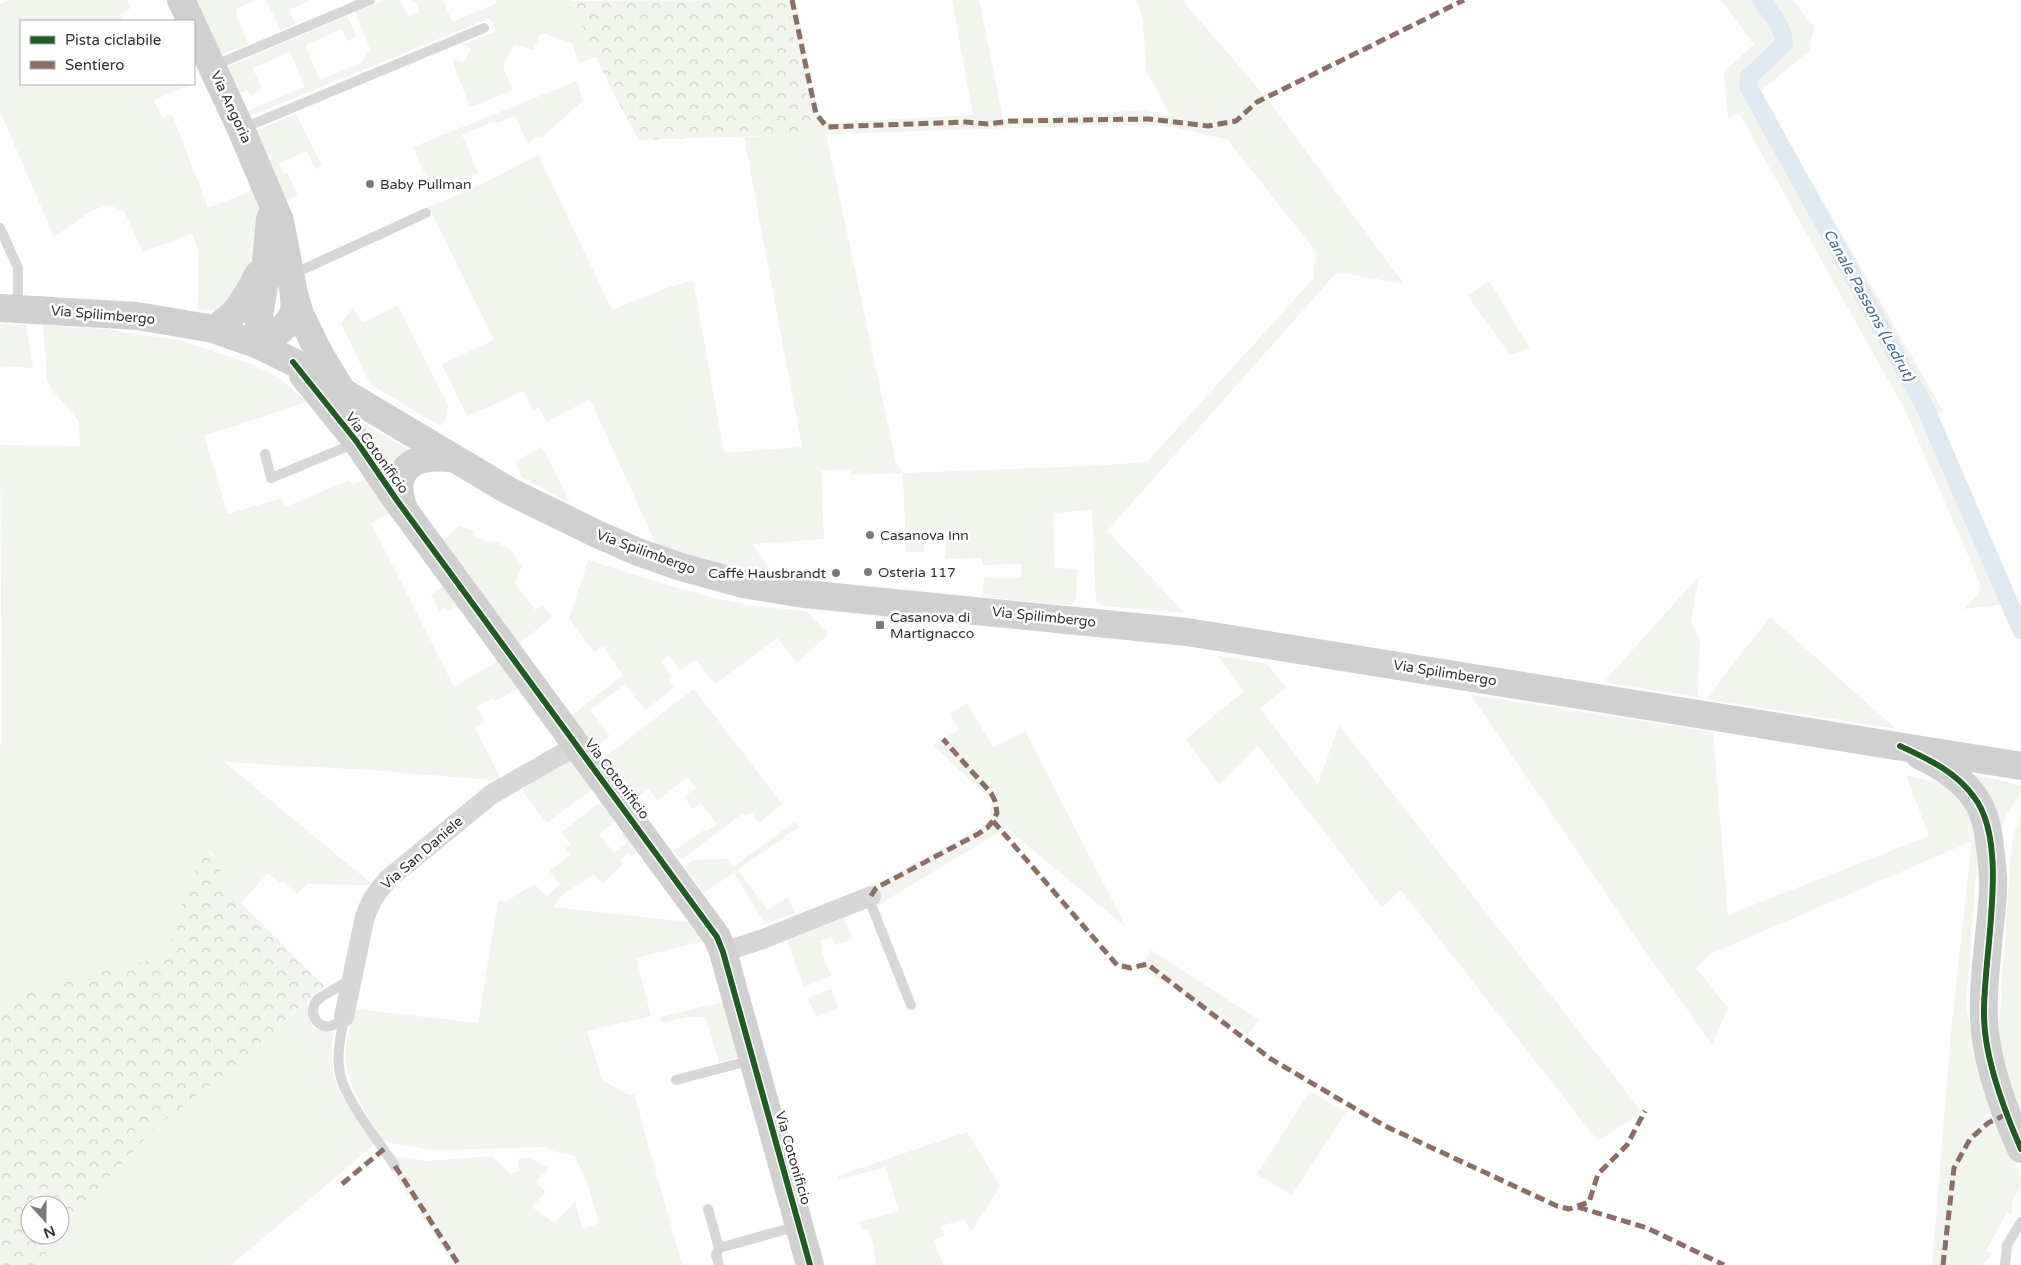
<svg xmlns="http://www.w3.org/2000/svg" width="2021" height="1265" font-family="'Varela Round',sans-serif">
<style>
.green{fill:#f1f5ed;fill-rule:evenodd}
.forest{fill:url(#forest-crowns)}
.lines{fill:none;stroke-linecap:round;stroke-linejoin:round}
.canal{stroke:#dee9f2;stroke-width:18}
.lane{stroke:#d7d7d7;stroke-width:10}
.street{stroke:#d7d7d7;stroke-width:20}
.secondary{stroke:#d0d0d0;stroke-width:28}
.quiet{stroke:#8d6e63;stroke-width:5;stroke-dasharray:10 5;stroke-linecap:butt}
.cycleway-casing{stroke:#fff;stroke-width:9}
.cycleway{stroke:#1b5e20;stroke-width:6}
.poi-dot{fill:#7a7a7a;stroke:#fff;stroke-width:2}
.labels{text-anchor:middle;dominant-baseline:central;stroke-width:5;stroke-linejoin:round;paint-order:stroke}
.street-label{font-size:14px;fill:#333;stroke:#fff}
.poi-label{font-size:14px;fill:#333;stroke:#fff;text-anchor:start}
.water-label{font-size:15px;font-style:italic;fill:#416c95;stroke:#fff}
</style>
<defs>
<pattern id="forest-crowns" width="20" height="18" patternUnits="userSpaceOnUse" patternTransform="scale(1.25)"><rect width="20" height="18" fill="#f1f5ed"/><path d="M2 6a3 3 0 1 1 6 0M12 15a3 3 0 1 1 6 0" fill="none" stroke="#cfd2cc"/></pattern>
</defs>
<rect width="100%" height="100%" fill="#fff"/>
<!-- green -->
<g class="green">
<path d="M11,0H127L131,8L120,14L123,21H21V84H192L154,100L162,118L172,114L208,208L259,188L261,223L258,256L226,307L215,311L198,309L199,252L192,234L143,252L124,211L108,205L91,211L54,237L0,111V4Z"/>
<path d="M199,0H256L237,8L236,14L248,44L221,55L196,1Z"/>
<path d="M266,0H311L289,10L295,24L281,30Z"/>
<path d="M385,0H399L409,16L419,12L415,1L412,3L411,0H443L452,22L497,3L496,0H574L571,1L596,57L579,63L572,43L541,33L533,50L514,44L503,67L513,90L474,106L469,105L452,59L464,62L471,48L463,45L496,31L490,18L247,117L245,112L305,87L290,52L253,68L262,90L250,96L247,90L237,94L225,68L347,16L356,36L348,41L342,29L305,45L320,80L361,63L370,49L355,12Z"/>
<path d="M787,0H796L818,112L828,123L973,115L952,0H979L1003,119L1145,110L1171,116L1146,71L1143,20L1137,0H1182L1268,100L1404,284L1337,272L1107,531L1185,613L1104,606L1096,601L1092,510L1053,513L1054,568L1077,569L1076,599L1071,605L983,597L984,578H1021V564L983,565L982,558L946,559V538L925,539L924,552H906L903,473L851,475V469L821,471L824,539L752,544L777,578L725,566L656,544L590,399L546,422L539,407L533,410L524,391L467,416L442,364L494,340L429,207L486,182L538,155L612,310L667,288L693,280L724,453L802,447L744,137L814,134ZM1115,125H1147L1178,128L1228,140L1316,252L1313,279L1147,462L1092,466L903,473L896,463L826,134Z"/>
<path d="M1721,0H1793L1814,27L1809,51L1760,91L1943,411L1937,415L2015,601L2005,604L1964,609L1978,595L1980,583L1905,410L1739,113L1728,118L1724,72L1754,44Z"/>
<path d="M577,81L583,101L542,137L536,136L528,144L515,116L493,124L492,122L462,135L478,173L442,189L438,184L431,188L413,147Z"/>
<path d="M296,114L322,166L315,169L307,151L279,163L284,174L288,173L298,196L284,202L253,132Z"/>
<path d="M1489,281L1530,348L1510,355L1468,296Z"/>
<path d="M398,306L448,405L446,419L440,426L370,384L341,323L353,308L362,322Z"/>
<path d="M0,324L26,325L33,368L0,366Z"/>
<path d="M43,325L106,329L183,341L254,365L278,377L307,402L204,436L228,514L281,498L285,507L350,480L353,485L365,479L361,469L394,513L388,514L371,523L454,687L502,658L522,686L495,701L494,698L477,706L485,723L475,728L502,781L371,770L224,762L371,883L368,885L307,884L297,894L283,881L280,883L268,873L241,903L226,886L212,853L204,848L178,915L168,957L125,965L0,1001V744H2L0,445L80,446L79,421L52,390L47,379Z"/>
<path d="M353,417L409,450L391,473Z"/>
<path d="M542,447L570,503L522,477L515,461Z"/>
<path d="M460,526L474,531L473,536L490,543L492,540L510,549L522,566L515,583L535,610L543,605L552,617L516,646L440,543C448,538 451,531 460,526Z"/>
<path d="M588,560L657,582L714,598L754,606L806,611L829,634L797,663L777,638L715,684L696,660L680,670L669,655L661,662L671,676L668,679L674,688L645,710L625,684L590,710L610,736L595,748L571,716L623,675L603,646L594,652L569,619Z"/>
<path d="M1699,576L1691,620L1700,641L1698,697L1604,682Z"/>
<path d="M447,585L460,602L449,611L445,607L439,611L431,594Z"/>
<path d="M1770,617L1896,729L1706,699Z"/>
<path d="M1218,656L1266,663L1286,687L1260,709L1318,784L1339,725L1642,1112L1598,1141L1401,890L1382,907L1258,746L1219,785L1186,739L1244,691Z"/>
<path d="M694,689L782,804L759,823L752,813L746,816L743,813L681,860L674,851L704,830L707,831L717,824L701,803L693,809L684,797L696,788L687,777L657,800L649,789L633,800L602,759Z"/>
<path d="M1471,695L1713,732L1728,915L1929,836L1906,775L1939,783L1952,789L1964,804L1979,838L1966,1007C1977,1066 1999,1122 2021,1178V1187L2012,1201V1215L2007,1212L1986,1251L1992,1254L1983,1265H1932L1952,1023L1972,841L1710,954L1696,968L1728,1008L1712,1044L1643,948Z"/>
<path d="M967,703L993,747L1025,731L1126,927L1006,828L878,905L870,883C891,879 900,870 919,860C943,847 968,836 990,820L992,801L933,745L959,730L950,714Z"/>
<path d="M575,754L598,785L547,823L523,792V785Z"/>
<path d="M1962,772L2021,785V793L2006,814L1997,841Z"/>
<path d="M607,797L616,820L599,834L614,853L627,843L621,835L630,827L643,845L631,857L628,853L620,860L623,864L603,883L594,875L564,893L553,907L697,923L707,940L636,958L651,1016L587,1031L602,1080L629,1095L634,1094L682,1265H455L390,1169L401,1167L394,1156L428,1161L492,1156L510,1174L520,1170L518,1162L520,1158H529L549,1168L535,1182L546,1192L532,1207L554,1223L575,1202L583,1229L599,1223L587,1182L575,1156L555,1152L547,1147L433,1150L385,1142C370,1119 350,1091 346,1062C343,1047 351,1023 355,1009L478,1023L498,901L505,902L534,884L547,896L560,884L549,871L570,855L565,848L571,844L561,832Z"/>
<path d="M2021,815V1115C2010,1085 2002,1058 1999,1027L2011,851L2014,833Z"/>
<path d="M795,822L799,827L704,893L685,866L692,860L728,859L734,866Z"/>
<path d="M738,870L768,910L788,897L795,913L765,924L734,873Z"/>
<path d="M844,918L853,940L834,945L831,937L820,941L823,950L821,951L831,976L804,987L787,941Z"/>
<path d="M1151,950L1259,1020L1248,1035L1141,968Z"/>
<path d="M831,989L838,1008L816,1017L808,998Z"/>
<path d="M307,1001L312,1028L333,1033C332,1047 331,1062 334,1076C340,1099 361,1125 374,1145L231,1265H51L44,1246L54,1235H60V1229L156,1127L251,1054Z"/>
<path d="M727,1001L743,1056L719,1062L706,1017H686L662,1023L660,1017Z"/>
<path d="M1310,1091L1346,1112L1292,1195L1257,1174Z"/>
<path d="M967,1132L1000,1186L971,1232L965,1219L941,1226L944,1236L934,1239L943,1265H876L873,1243L868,1229L862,1231L859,1222L899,1211L886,1167L838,1180L837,1176Z"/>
</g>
<!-- forest -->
<g class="forest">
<path d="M787,0L814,134L639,140L612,91L571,1Z"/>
<path d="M204,848C219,858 222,881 234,896L325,987L298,1008L251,1054L156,1127L60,1229V1205H30V1235H54L44,1246L51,1265H0V1001L125,965L168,957L178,915Z"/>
</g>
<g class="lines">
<!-- canal -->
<path class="canal" d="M1761,0C1772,14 1783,26 1784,44L1749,77L1748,86L1924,405L2021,630"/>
<!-- lane -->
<g class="lane">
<path d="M213,66L370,0"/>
<path d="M241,129L484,28"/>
<path d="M0,228L18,268V308"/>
<path d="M291,275L426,213"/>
<path d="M265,454L271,478L356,443"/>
<path d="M868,897L911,1005"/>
<path d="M344,1017C341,1035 336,1055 340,1074C346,1102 379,1141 395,1166"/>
<path d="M344,1017C340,1020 337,1024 331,1026C318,1029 309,1015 315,1003C319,995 341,988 350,978"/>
<path d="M676,1080L752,1060"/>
<path d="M708,1209L719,1248L798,1226"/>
<path d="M719,1265L716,1255L719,1248"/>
<path d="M2005,1265L2007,1245L2021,1222"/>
</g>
<!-- street -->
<g class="street">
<path d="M723,952L763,939L871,896"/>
<path d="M344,1017L364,921C368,904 376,893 388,879L492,794L576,746"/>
</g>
<!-- secondary -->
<g class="secondary">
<path d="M181,0L191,21"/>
<path d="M194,28L241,129L280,221L294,294L300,314L319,353L340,388"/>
<path d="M0,308L137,316L214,329L233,336L259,345L293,362L509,491L597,534L638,552L681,567L743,584L804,594L1187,632L2021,766"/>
<path d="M214,329C239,313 244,301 258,275"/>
<path d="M259,345V316L264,285L270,219"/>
<path d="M259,345C272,337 289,327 294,311C295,306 294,299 294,294"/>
<path d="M303,375L357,442L396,499L717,937L723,952L810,1265"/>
<path d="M404,510C390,469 411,455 450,458"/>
<path d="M1919,755C1940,765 1962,778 1975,798C1987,815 1989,836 1991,856C1992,867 1994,879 1993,890C1991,931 1982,978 1984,1018C1986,1063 2003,1109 2021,1149"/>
</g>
<!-- quiet -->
<g class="quiet">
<path d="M792,0L816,114L827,127L966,122L988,124L1010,121L1149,119L1208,126L1236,121L1257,102L1464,0"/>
<path d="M993,821L1117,965L1131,968L1147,964L1271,1059L1383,1125L1557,1206L1569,1209L1589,1202L1598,1174L1627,1145L1645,1111"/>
<path d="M871,896L876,888L978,834L987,828L993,821L997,813L995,801L991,793L943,739"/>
<path d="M395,1166L459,1265"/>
<path d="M342,1184L384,1149"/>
<path d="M1578,1207L1647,1228L1724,1265"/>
<path d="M1943,1265L1954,1168L1970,1139L1988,1123L2007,1114"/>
</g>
<!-- cycleway casing -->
<g class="cycleway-casing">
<g id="cycleway">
<path d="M293,362L357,442L396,499L717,937L723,952L810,1265"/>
<path d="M1900,746C1928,759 1955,771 1974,797C2011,845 1982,959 1984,1018C1985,1060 2004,1110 2021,1149"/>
</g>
</g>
<!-- cycleway -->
<use href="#cycleway" class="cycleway"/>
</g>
<!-- markers -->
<g class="poi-dot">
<circle cx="370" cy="184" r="5"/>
<circle cx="870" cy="535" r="5"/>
<circle cx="868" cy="572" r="5"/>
<circle cx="836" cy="573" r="5"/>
<rect x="875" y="620" width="10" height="10" rx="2.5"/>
</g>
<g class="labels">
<!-- street labels -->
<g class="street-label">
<text transform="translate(231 107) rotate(65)">Via Angoria</text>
<text transform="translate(103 315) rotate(5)">Via Spilimbergo</text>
<text transform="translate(377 453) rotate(54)">Via Cotonificio</text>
<text transform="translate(646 552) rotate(20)">Via Spilimbergo</text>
<text transform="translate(1044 617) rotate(6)">Via Spilimbergo</text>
<text transform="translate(1445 673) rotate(9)">Via Spilimbergo</text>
<text transform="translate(617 779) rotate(53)">Via Cotonificio</text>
<text transform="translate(422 853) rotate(-41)">Via San Daniele</text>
<text transform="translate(793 1158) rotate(74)">Via Cotonificio</text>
</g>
<!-- poi labels -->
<g class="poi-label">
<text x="380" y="184">Baby Pullman</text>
<text x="880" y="535">Casanova Inn</text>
<text x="878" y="572">Osteria 117</text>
<text x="826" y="573" text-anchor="end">Caffė Hausbrandt</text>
<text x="890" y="617">Casanova di<tspan x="890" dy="16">Martignacco</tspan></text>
</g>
<!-- water labels -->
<g class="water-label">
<text transform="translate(1869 305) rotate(61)">Canale Passons (Ledrut)</text>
</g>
</g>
<!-- legend -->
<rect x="20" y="20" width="175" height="65" fill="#ffffff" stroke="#adadad"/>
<rect x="30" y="36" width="25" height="8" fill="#1b5e20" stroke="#adadad"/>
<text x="65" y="45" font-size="15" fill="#333333">Pista ciclabile</text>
<rect x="30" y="61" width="25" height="8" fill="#8d6e63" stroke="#adadad"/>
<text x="65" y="70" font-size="15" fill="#333333">Sentiero</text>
<!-- north arrow -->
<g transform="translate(45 1220) rotate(159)"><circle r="24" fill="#ffffff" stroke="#adadad"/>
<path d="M0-4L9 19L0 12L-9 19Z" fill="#7a7a7a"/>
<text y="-8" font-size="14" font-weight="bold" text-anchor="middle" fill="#333333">N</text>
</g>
</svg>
